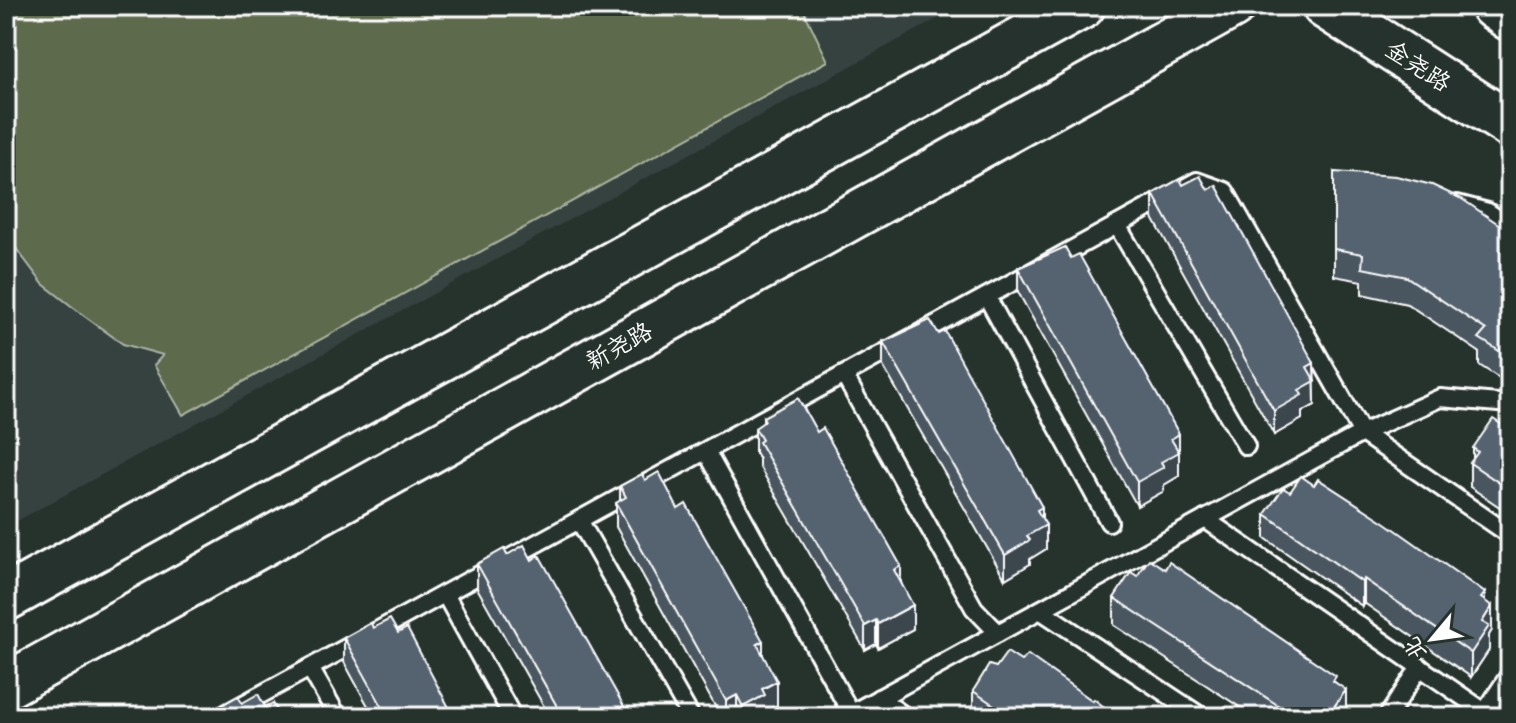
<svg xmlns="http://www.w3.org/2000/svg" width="1516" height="723" font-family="'Shantell Sans','LXGW WenKai TC',sans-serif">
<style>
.built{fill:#344241}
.green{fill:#5d6b4c;stroke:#aeb5a6;stroke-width:2}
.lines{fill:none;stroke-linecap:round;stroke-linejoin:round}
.service-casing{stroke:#fff;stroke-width:22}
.secondary-casing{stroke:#fff;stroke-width:50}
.service{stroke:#26332d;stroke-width:16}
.secondary{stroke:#26332d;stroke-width:44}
.wall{fill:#485660;stroke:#fff;stroke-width:2}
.shaded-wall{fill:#3b464e;stroke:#fff;stroke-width:2}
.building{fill:#546470;stroke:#fff;stroke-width:2}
.labels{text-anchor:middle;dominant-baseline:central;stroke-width:8;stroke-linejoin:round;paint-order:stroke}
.street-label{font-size:24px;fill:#fff;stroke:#26332d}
</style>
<rect width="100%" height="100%" fill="#26332d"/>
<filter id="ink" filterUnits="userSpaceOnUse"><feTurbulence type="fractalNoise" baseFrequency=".0125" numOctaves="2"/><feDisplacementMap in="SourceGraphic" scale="16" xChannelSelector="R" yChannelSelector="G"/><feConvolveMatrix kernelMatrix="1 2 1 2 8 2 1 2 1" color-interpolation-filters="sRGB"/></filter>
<g filter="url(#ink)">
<!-- built -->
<path class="built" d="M6,6H961L6,527Z"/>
<!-- green -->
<path class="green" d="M6,6H785L782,14L804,11L828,61L183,415L154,365L163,355L123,344L83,315L43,284L9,239Z"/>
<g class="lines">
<!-- service casing -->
<g class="service-casing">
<g id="service">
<path d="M1457,204L1488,212L1510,227"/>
<path d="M1117,225L1246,446"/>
<path d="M987,297L1109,522"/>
<path d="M844,375L974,608L998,633"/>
<path d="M706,451L851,713"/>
<path d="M1205,519L1492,717"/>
<path d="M579,520L691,717"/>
<path d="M445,594L513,717"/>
<path d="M1040,610L1202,717"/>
<path d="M310,668L338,717"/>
<path d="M879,698L906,717"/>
<path d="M1485,712L1510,674"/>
<path d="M220,717L1197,181L1225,191L1362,433L1510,535"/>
<path d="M845,717L1362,433L1440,398L1510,404"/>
<path d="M1387,717L1420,667"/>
</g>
</g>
<!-- secondary casing -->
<g class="secondary-casing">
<g id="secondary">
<path d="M1325,6L1510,125"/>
<path d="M1493,6L1510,18"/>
<path d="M6,598L1082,6"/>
<path d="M6,686L1232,6"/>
</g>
</g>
<!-- service -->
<use href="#service" class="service"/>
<!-- secondary -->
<use href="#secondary" class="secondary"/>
</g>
<!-- wall -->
<g class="wall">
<path d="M1334,172L1510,232V385L1479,365V352L1407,304L1362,294V281L1334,276Z"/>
<path d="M1183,185L1314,363L1315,405L1302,412V419L1274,435L1153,218V194Z"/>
<path d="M1018,268L1179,434V476L1164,485V491L1137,506L1018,292Z"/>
<path d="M883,342L1042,519L1046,549L1030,559V564L1005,579L883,366Z"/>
<path d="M763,417L901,582L913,629L878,648L876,644L865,650L759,466V459L755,452V428L763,423Z"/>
<path d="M1510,430V514L1470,487V463L1473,459V448Z"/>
<path d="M645,480L678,509L763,655L777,705L765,712V717H721L616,527V503L620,501V486Z"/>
<path d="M1290,492L1485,601L1492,630L1489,635V650L1471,677L1364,603L1362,606L1265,538V514Z"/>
<path d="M507,555L532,560L630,717H550L477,588V564Z"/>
<path d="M1137,576L1336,683L1346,716L1348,717H1255L1114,625V598Z"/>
<path d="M373,628L398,633L454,717H374L344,662V638Z"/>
<path d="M1021,661L1093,701L1117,717H976L973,715V691L996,667Z"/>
</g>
<!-- shaded-wall -->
<g class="shaded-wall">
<path d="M1314,363L1315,405L1302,412V419L1274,435V411L1299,390L1307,367Z"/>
<path d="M1179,434V476L1164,485V491L1137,506V482L1161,462L1171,439Z"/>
<path d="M1042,507V527L1046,525V549L1030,559V564L1005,579V555L1027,536L1037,510Z"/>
<path d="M901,566V590L894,570Z"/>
<path d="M1364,579V603L1362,606V582Z"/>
<path d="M1485,593V617L1492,606V630L1489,635V650L1471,677V653L1481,598Z"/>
<path d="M913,605V629L878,648V624Z"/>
<path d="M876,620V644L865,650V626Z"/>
<path d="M763,641V665L757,644Z"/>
<path d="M777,681V705L765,712V717H743V707L762,689Z"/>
<path d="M1346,690V717L1333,708Z"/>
<path d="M737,695V717H726V701Z"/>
</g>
<!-- building -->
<g class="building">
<path d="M1334,172L1396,176L1432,185L1462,199L1510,232V358L1479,338L1486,330L1407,277L1362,268L1363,254L1334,249Z"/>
<path d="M1200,176L1208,190L1216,185L1314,363L1307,367L1315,381L1299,390L1302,395L1274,411L1153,194L1180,179L1183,185Z"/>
<path d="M1065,247L1071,258L1079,254L1179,434L1171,439L1179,452L1161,462L1164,467L1137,482L1018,268Z"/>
<path d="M930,320L939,334L945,331L1042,507L1037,510L1046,525L1027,536L1030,540L1005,555L883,342Z"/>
<path d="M798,398L817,432L823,428L901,566L894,570L913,605L878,624L876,620L865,626L759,442L762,440L755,428L765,421L763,417Z"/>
<path d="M1493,419L1510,430V490L1470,463L1478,452L1473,448Z"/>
<path d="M659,472L678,509L686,504L763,641L757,644L777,681L762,689L765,695L743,707L737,695L726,701L616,503L626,497L620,486L642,474L645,480Z"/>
<path d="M1301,476L1314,485L1318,479L1386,523L1485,593L1481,598L1492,606L1482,622L1489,626L1471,653L1364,579L1362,582L1265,514L1283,488L1290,492Z"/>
<path d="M524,545L532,560L539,555L630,717H563L477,564L504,549L507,555Z"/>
<path d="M1149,559L1165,569L1169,562L1336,676L1333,681L1346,690L1333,708L1348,717H1296L1114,598L1131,572L1137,576Z"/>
<path d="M390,619L398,633L407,628L454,717H388L344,638L371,623L373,628Z"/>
<path d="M1007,652L1021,661L1028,655L1093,701L1094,699L1117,717H1012L973,691L989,665L996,667Z"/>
<path d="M258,694L265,707L273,703L281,717H213L210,712L238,696L242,703Z"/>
</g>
</g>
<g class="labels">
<!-- street labels -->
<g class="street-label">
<text transform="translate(1418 66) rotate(33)">金尧路</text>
<text transform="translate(619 346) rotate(-29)">新尧路</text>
</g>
</g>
<!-- margin -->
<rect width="1516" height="723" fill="none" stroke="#26332d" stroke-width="32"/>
<rect x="16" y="16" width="1484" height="691" fill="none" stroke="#fff" stroke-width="3" filter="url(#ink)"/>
<!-- north arrow -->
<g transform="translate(1432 639) rotate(241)" stroke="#26332d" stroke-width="6" paint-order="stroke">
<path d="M0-6L14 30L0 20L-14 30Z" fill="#ffffff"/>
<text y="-12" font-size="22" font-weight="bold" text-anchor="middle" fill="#ffffff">北</text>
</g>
</svg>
